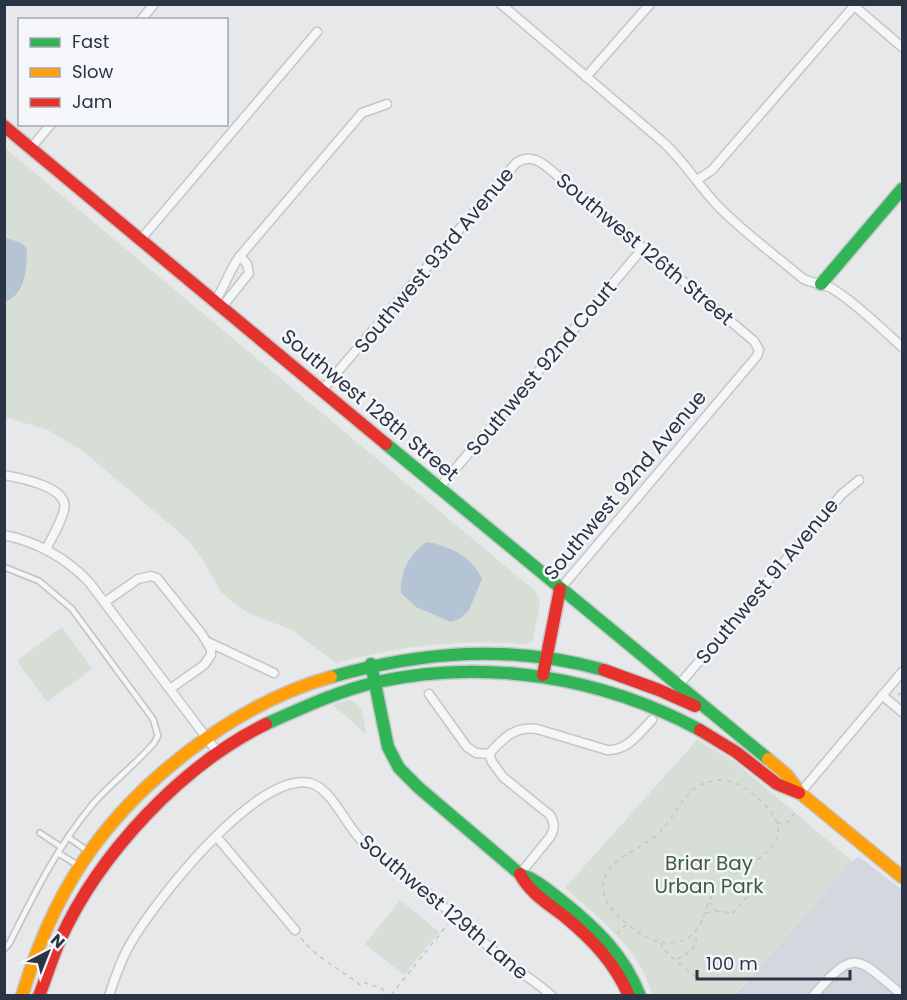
<svg xmlns="http://www.w3.org/2000/svg" width="907" height="1000" font-family="Poppins,sans-serif">
<style>
.built{fill:#d4d7dd}
.green{fill:#d6ded6}
.water{fill:#b4c4d5}
.lines{fill:none;stroke-linecap:round;stroke-linejoin:round}
.lane-casing{stroke:#c4c6c8;stroke-width:8}
.street-casing{stroke:#c4c6c8;stroke-width:11}
.fast-casing{stroke:#c4c6c8;stroke-width:15}
.slow-casing{stroke:#c4c6c8;stroke-width:15}
.jam-casing{stroke:#c4c6c8;stroke-width:15}
.path{stroke:#c5c6ca;stroke-width:1.5;stroke-dasharray:4.5 4.5;stroke-linecap:butt}
.lane{stroke:#f5f6f7;stroke-width:4.5}
.street{stroke:#f5f6f7;stroke-width:8}
.fast{stroke:#30b455;stroke-width:12}
.slow{stroke:#ff9f0a;stroke-width:12}
.jam{stroke:#e5322d;stroke-width:12}
.labels{text-anchor:middle;dominant-baseline:central;stroke-width:5;stroke-linejoin:round;paint-order:stroke}
.street-label{font-size:20px;fill:#2b3445;stroke:#f4f6f9}
.park-label{font-size:20px;fill:#3f6138;stroke:#f4f6f9}
</style>
<rect width="100%" height="100%" fill="#e6e8ea"/>
<!-- built -->
<path class="built" d="M859,857L902,890V995L734,996L852,861Z"/>
<!-- green -->
<g class="green">
<path d="M5,148L535,591L540,601L533,640L530,643L524,644C460,639 398,646 336,663L292,630L250,614L232,602L221,592L201,557L187,539L83,451L48,430L5,417Z"/>
<path d="M62,627L92,669L47,702L17,661Z"/>
<path d="M348,700C364,701 364,721 366,734L333,705Z"/>
<path d="M697,740L735,762L852,861L734,995H652C640,948 600,919 565,888Z"/>
<path d="M400,900L439,932L404,975L365,944Z"/>
</g>
<!-- water -->
<g class="water">
<path d="M4,237L21,243L27,248C26,268 27,293 5,302Z"/>
<path d="M427,542C450,546 472,557 482,579L469,610L461,618L451,622L416,607L401,593C399,574 410,552 427,542Z"/>
</g>
<g class="lines">
<!-- lane casing -->
<g class="lane-casing">
<g id="lane">
<path d="M4,567L39,581L72,609L153,719L158,736L154,743C135,765 111,783 92,805C57,847 33,896 9,944L4,949"/>
<path d="M40,833L61,847"/>
<path d="M68,837L89,852"/>
<path d="M58,853L79,866"/>
</g>
</g>
<!-- street casing -->
<g class="street-casing">
<g id="street">
<path d="M501,4L663,142C684,161 698,185 717,205C743,232 774,254 802,278C812,284 823,283 833,289C856,303 882,329 902,347"/>
<path d="M852,4L902,47"/>
<path d="M141,20L154,4"/>
<path d="M586,77L650,4"/>
<path d="M31,148L51,124"/>
<path d="M697,180L712,170L854,6"/>
<path d="M141,239L317,32"/>
<path d="M215,301C225,287 229,270 240,256L362,113L387,104"/>
<path d="M222,307L249,273L247,264L240,256"/>
<path d="M322,390L516,163C530,153 542,162 553,172L754,341L759,350L757,356L560,589"/>
<path d="M4,475C20,478 70,487 64,510C61,523 52,537 46,549"/>
<path d="M439,488L643,248"/>
<path d="M4,535C38,542 65,557 89,582L218,753"/>
<path d="M105,602L138,579L151,576L157,578L201,633L211,649V655L204,665L170,689"/>
<path d="M208,642L274,673"/>
<path d="M678,686L842,494L859,480"/>
<path d="M429,694L467,747L476,753L489,754"/>
<path d="M882,695L902,712"/>
<path d="M489,754C503,738 515,726 537,729L607,750C628,751 639,733 652,720"/>
<path d="M489,754L492,762L503,777L550,815C555,823 555,829 550,837L520,874"/>
<path d="M800,793L902,672"/>
<path d="M216,836L295,930"/>
<path d="M109,996C115,977 122,957 132,941C156,900 257,771 310,783C331,788 346,825 361,840C380,858 402,872 422,888C449,910 474,935 501,957C517,971 536,981 552,996"/>
<path d="M813,996C855,947 857,957 902,995"/>
</g>
</g>
<!-- fast casing -->
<g class="fast-casing">
<g id="fast">
<path d="M821,284L902,189"/>
<path d="M386,444L768,759"/>
<path d="M371,664L388,747L399,768L419,788L520,874C537,880 548,890 562,901C596,928 624,955 640,996"/>
<path d="M331,677C423,651 511,644 604,670"/>
<path d="M266,724C302,708 338,691 377,682C486,658 602,677 700,730"/>
</g>
</g>
<!-- slow casing -->
<g class="slow-casing">
<g id="slow">
<path d="M768,759L787,775L800,793L902,877"/>
<path d="M22,996C36,949 55,904 82,863C136,781 237,703 331,677"/>
</g>
</g>
<!-- jam casing -->
<g class="jam-casing">
<g id="jam">
<path d="M4,126L386,444"/>
<path d="M604,670L659,690L695,706"/>
<path d="M543,675L560,589"/>
<path d="M700,730L736,752L777,784L799,793"/>
<path d="M520,874C530,893 547,903 564,916C592,939 615,963 629,996"/>
<path d="M39,996C46,978 52,958 60,940C99,854 181,766 266,724"/>
</g>
</g>
<!-- path -->
<g class="path">
<path d="M898,695L902,693"/>
<path d="M718,780C736,780 750,790 762,802C809,847 742,863 718,887C701,905 707,936 677,942C666,944 655,942 646,937C619,921 581,889 619,860C632,850 647,844 660,832C682,809 682,785 718,780Z"/>
<path d="M777,823L788,822L796,811"/>
<path d="M716,911L727,912L731,915L749,895L736,888L729,880"/>
<path d="M706,913L716,911L710,903"/>
<path d="M617,934L626,925"/>
<path d="M301,938C317,959 341,969 360,985L363,982L381,988L390,996"/>
<path d="M660,943L668,954L698,979"/>
<path d="M677,959C689,953 700,947 695,933"/>
<path d="M391,995L448,924"/>
</g>
<!-- lane -->
<use href="#lane" class="lane"/>
<!-- street -->
<use href="#street" class="street"/>
<!-- fast -->
<use href="#fast" class="fast"/>
<!-- slow -->
<use href="#slow" class="slow"/>
<!-- jam -->
<use href="#jam" class="jam"/>
</g>
<g class="labels">
<!-- street labels -->
<g class="street-label">
<text transform="translate(645 249) rotate(40)">Southwest 126th Street</text>
<text transform="translate(434 260) rotate(-50)">Southwest 93rd Avenue</text>
<text transform="translate(541 368) rotate(-50)">Southwest 92nd Court</text>
<text transform="translate(370 405) rotate(40)">Southwest 128th Street</text>
<text transform="translate(625 485) rotate(-50)">Southwest 92nd Avenue</text>
<text transform="translate(767 581) rotate(-50)">Southwest 91 Avenue</text>
<text transform="translate(444 907) rotate(40)">Southwest 129th Lane</text>
</g>
<!-- park labels -->
<g class="park-label">
<text x="709" y="863">Briar Bay<tspan x="709" dy="23">Urban Park</tspan></text>
</g>
</g>
<!-- border -->
<rect width="907" height="1000" fill="none" stroke="#2b3445" stroke-width="12"/>
<!-- legend -->
<rect x="18" y="18" width="210" height="108" fill="#f4f6f9" stroke="#a4a8b1" stroke-width="1.5"/>
<rect x="30" y="38" width="30" height="9" fill="#30b455" stroke="#a4a8b1" stroke-width="1.5"/>
<text x="72" y="48" font-size="18" fill="#2b3445">Fast</text>
<rect x="30" y="68" width="30" height="9" fill="#ff9f0a" stroke="#a4a8b1" stroke-width="1.5"/>
<text x="72" y="78" font-size="18" fill="#2b3445">Slow</text>
<rect x="30" y="98" width="30" height="9" fill="#e5322d" stroke="#a4a8b1" stroke-width="1.5"/>
<text x="72" y="108" font-size="18" fill="#2b3445">Jam</text>
<!-- north arrow -->
<g transform="translate(48 952) rotate(42)" stroke="#f4f6f9" stroke-width="4.5" paint-order="stroke">
<path d="M0-4.5L10 22L0 15L-10 22Z" fill="#2b3445"/>
<text y="-9" font-size="16" font-weight="bold" text-anchor="middle" fill="#2b3445">N</text>
</g>
<!-- scale -->
<path d="M697 970v9h153v-9" fill="none" stroke="#2b3445" stroke-width="3"/>
<text x="706" y="970" font-size="18" fill="#2b3445" stroke="#f4f6f9" stroke-width="4.5" paint-order="stroke">100 m</text>
</svg>
